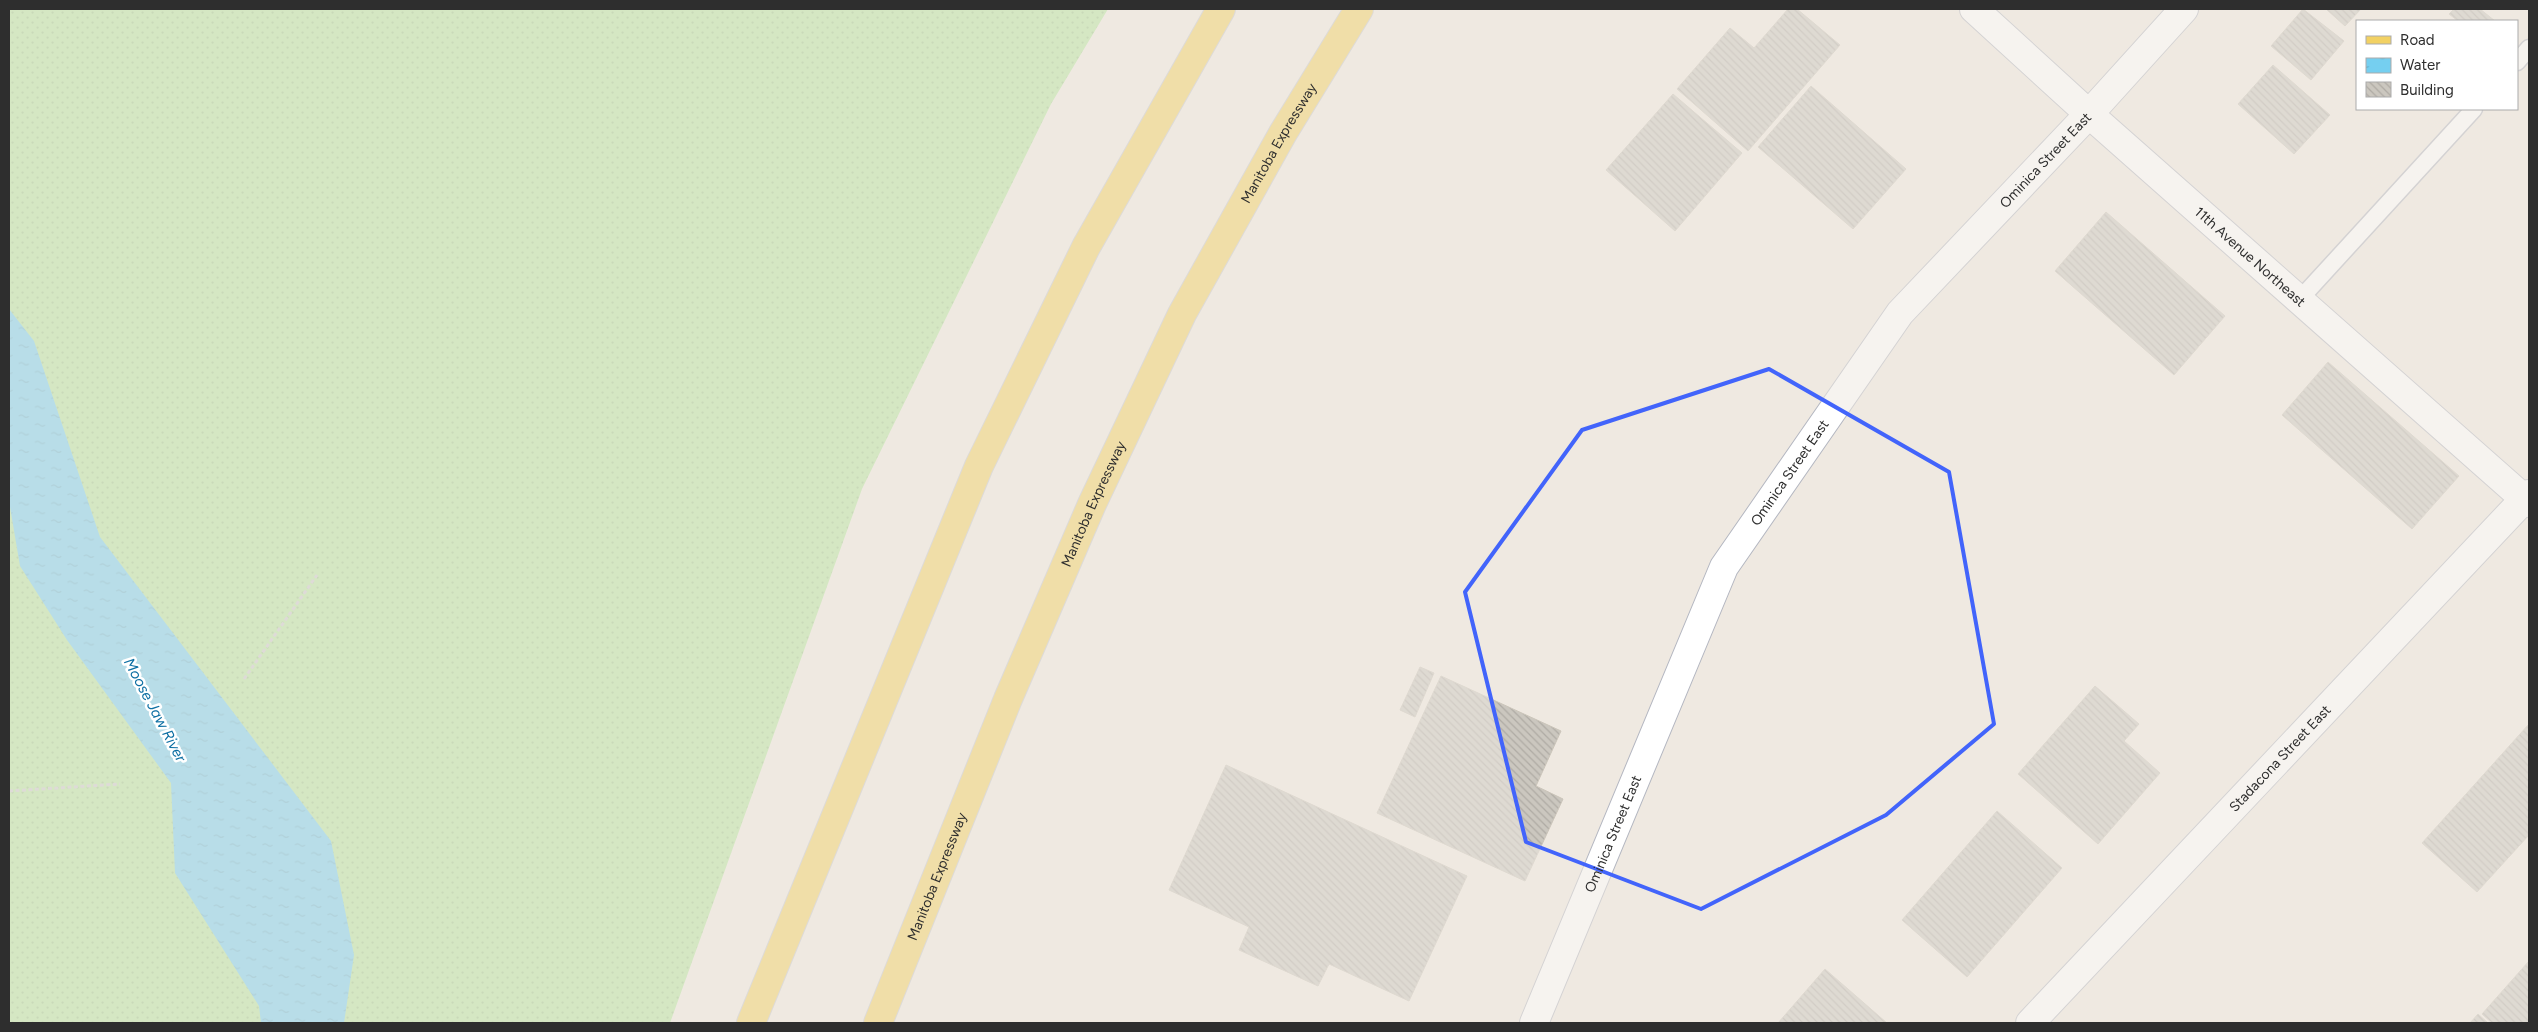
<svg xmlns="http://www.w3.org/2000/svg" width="2538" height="1032" font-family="Figtree,sans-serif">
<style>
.grass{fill:url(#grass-dots)}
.water{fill:url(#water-ripples)}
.building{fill:url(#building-back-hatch);stroke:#cbc5ba}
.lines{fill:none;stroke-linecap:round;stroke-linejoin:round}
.lane-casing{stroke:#b4b7c1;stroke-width:19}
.street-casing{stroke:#b4b7c1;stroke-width:30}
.primary-casing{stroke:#c9c9c9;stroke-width:30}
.path{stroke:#c9c9c9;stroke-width:3;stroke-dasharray:4 2.5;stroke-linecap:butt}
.lane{stroke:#fff;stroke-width:16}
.street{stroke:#fff;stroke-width:28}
.primary{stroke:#f2d163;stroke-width:28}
.marked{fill:none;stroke:#4264fb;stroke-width:4;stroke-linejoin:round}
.labels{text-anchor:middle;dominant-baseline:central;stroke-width:5;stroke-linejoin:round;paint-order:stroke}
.street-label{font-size:14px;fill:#2e2e2e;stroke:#fff}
.water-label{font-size:15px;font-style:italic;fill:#0d6fa3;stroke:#fff}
</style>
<defs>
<pattern id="grass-dots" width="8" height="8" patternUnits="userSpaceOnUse" patternTransform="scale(1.25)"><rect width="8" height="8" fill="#b6e59e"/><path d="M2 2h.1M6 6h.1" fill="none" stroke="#9dc588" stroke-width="1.8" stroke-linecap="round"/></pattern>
<pattern id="water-ripples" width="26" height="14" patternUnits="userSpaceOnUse" patternTransform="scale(1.25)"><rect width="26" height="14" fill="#75cff0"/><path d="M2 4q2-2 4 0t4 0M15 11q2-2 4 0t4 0" fill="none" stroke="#66b2ce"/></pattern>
<pattern id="building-back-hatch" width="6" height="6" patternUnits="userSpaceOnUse" patternTransform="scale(1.25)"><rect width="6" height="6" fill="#cbc7bf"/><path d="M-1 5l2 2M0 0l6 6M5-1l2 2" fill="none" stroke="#afaba4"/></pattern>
</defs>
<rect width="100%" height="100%" fill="#efe9e1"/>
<!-- grass -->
<path class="grass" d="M9,9H1108L1051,104L862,489L670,1023H9Z"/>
<!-- water -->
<path class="water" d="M9,309L34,341L100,537L331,841L354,955L344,1023H261L259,1006L175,873L171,783L67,640L20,566L9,501Z"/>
<!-- building -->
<g class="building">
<path d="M1788,9H1797L1840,45L1748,151L1677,89L1730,28L1754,48Z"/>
<path d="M2303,9L2344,41L2311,80L2271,46Z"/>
<path d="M2326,9H2361L2345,26Z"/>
<path d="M2454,9H2480L2495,21H2458L2449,14Z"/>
<path d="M2273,65L2330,115L2294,154L2238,104Z"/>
<path d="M1811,86L1906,169L1853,229L1758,147Z"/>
<path d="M1673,94L1742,153L1675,231L1606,170Z"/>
<path d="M2106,212L2225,316L2174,375L2055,271Z"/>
<path d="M2328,362L2459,476L2412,529L2282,415Z"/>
<path d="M1420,667L1434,673L1415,717L1400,710Z"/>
<path d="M1441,676L1561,731L1536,786L1563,799L1525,881L1377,813Z"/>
<path d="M2095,686L2139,724L2124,741L2160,773L2098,844L2018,774Z"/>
<path d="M2529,724V835L2477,892L2422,843Z"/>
<path d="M1226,765L1467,876L1409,1001L1329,964L1318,986L1239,950L1249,927L1169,890Z"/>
<path d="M1997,811L2062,868L1967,977L1902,920Z"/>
<path d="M2529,961V1023H2492L2482,1014Z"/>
<path d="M1825,969L1887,1023H1778Z"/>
<path d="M2478,1014L2488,1023H2470Z"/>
</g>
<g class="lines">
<!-- lane casing -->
<g class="lane-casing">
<g id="lane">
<path d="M2517,62L2529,48"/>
<path d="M2300,299L2474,109"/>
</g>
</g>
<!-- street casing -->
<g class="street-casing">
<g id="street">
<path id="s1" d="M1974,9L2089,114L2529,503"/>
<path id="s2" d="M1534,1023L1724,567L1900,313L2089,114L2184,9"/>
<path id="s3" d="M2030,1023L2529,494"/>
</g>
</g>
<!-- primary casing -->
<g class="primary-casing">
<g id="primary">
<path d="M751,1023L979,466L1086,247L1221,9"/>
<path id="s4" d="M878,1023L1008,699L1092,504L1182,314L1283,133L1359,9"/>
</g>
</g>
<!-- path -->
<g class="path">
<path d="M244,679L317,575"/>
<path d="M9,791L120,784"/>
</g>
<!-- lane -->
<use href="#lane" class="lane"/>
<!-- street -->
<use href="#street" class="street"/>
<!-- primary -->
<use href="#primary" class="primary"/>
</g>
<!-- marked area -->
<path d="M0 0H2538V1032H0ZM1769,369L1949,472L1994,724L1886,815L1701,909L1526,842L1465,592L1582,430Z" fill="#efe9e1" fill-opacity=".55" fill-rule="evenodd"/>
<path class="marked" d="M1769,369L1949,472L1994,724L1886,815L1701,909L1526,842L1465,592L1582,430Z"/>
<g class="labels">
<!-- street labels -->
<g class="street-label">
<text stroke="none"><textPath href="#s4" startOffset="968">Manitoba Expressway</textPath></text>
<text stroke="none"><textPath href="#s2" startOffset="1014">Ominica Street East</textPath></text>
<text stroke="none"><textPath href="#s1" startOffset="371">11th Avenue Northeast</textPath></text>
<text stroke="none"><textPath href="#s2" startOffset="609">Ominica Street East</textPath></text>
<text stroke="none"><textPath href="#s4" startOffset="562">Manitoba Expressway</textPath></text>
<text stroke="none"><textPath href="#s3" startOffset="364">Stadacona Street East</textPath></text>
<text stroke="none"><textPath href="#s2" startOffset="205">Ominica Street East</textPath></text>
<text stroke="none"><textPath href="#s4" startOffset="158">Manitoba Expressway</textPath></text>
</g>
<!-- water labels -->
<g class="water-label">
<text transform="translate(155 710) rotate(62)">Moose Jaw River</text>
</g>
</g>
<!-- border -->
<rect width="2538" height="1032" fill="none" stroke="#2e2e2e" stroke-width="20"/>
<!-- legend -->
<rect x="2356" y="20" width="162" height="90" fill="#ffffff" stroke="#ababab"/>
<rect x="2366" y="36" width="25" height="8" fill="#f2d163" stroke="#ababab"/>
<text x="2400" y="45" font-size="15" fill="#2e2e2e">Road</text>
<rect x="2366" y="58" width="25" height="15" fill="url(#water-ripples)" stroke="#ababab"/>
<text x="2400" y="70" font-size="15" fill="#2e2e2e">Water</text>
<rect x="2366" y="82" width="25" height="15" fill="url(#building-back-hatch)" stroke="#ababab"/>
<text x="2400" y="95" font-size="15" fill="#2e2e2e">Building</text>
</svg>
